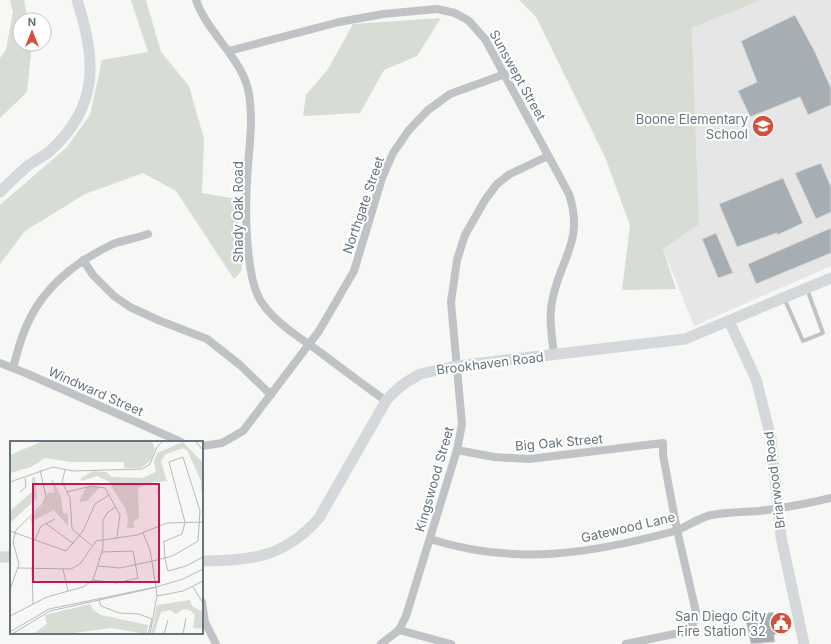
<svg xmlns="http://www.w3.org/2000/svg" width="831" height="644" font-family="Inter,sans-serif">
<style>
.built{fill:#e5e6e5}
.green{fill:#d7dcd4}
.building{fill:#a7aeb3;stroke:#d9d9d7}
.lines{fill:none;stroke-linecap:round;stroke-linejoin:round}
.lane{stroke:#bfc3c6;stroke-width:4}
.street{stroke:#bfc3c6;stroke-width:8}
.secondary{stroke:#d4d8da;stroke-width:11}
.labels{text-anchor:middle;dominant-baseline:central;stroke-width:4;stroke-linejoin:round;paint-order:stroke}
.street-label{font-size:13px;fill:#66747c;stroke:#fff}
.poi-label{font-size:13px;fill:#66747c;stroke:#fff;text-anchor:end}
.inset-road{fill:none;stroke:#b4bbbe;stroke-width:1}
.view{fill:#c2185b;fill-opacity:0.15;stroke:#c2185b;stroke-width:2}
.inset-edge{fill:none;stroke:#66747c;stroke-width:2}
</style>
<rect width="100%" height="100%" fill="#f7f7f5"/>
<!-- built -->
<path class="built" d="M761,0H831V266L694,326L663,249L699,223L692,28Z"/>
<!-- green -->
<g class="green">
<path d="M10,0H24L28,20H20V44H32L27,92L0,118V58L6,50L13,12Z"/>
<path d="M131,0H146L161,52L189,86L204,139L202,193L236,199L242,270L234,279L176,191L143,173L85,194L25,231L0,264V205L67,147L90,115L102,60L148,52Z"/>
<path d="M519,0H761L692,28L699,224L663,249L676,289L622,290L630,225L605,157L536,17Z"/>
<path d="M441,18L417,56L384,70L360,113L303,116L306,95L328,69L353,24Z"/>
</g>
<!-- building -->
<g class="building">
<path d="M795,15L815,52L831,88V105L808,115L800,97L750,117L738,91L757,82L741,41Z"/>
<path d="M821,163L831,187V212L816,219L795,173Z"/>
<path d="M783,178L803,223L777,235V233L737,247L719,204Z"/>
<path d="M831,228V253L756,284L748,264Z"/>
<path d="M716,233L733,273L718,278L702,239Z"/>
<path d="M773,612L777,634L774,635L775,642L751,644L745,617Z"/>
</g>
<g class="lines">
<!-- lane -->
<path class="lane" d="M784,298L803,341L823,333L807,289"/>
<!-- street -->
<g class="street">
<path d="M196,0C207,33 244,60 249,94C254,124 248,153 247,182C245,212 246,270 258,296C270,320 299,337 320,352C342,369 364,385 386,401"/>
<path d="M229,51L339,22L383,14L437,9L455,13L469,21L485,39L569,194C584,240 562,256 553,297C548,316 552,336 554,355"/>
<path d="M83,260L93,275L114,296L130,307L158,320L207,339L240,365L271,395"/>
<path d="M0,363L28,374L181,442"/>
<path d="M13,368C17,354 20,340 26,327C42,288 75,262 113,244C124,240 137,238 148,234"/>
<path d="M202,446L222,443L243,431L319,331L354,271L382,178L393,153L409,130L428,110L450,94L505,74"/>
<path d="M457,450L494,457L529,459L663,443V455L677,530L696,612C695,622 693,627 684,632L626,644"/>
<path d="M430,539C515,566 590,554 675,531C687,527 698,518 711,515C726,512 743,512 759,511C783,508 807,504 831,498"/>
<path d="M202,602L205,622L216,644"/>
<path d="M399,630L451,644"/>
<path d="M381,644L399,630L406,616L457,450L462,424L451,302L457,260L465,235L485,200L497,184L510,174L548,156"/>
</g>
<!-- secondary -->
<g class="secondary">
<path d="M0,192C10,182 19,173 29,165C36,160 44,156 50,151C100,106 96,58 77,0"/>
<path d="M729,321L756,379L771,438L781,537L804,644"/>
<path d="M0,557H11"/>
<path d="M202,561C252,560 284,558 319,518L386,401L393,393L405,383L420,374L456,366L685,339L831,278"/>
</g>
</g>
<!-- icons -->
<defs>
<g id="school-disc" transform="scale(1.15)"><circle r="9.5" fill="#d0523c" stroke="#fff"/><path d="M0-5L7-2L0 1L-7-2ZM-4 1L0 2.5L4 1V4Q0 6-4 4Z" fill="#fff"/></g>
<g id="civic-disc" transform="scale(1.15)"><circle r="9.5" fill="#d0523c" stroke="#fff"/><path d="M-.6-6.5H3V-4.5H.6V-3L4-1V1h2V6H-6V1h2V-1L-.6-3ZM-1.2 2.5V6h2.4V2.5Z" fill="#fff"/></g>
</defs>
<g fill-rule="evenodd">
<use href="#school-disc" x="763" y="126"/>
<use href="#civic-disc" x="781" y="623"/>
</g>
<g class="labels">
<!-- street labels -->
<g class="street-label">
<text transform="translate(518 75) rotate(61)">Sunswept Street</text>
<text transform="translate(363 205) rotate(-71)">Northgate Street</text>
<text transform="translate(238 212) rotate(-90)">Shady Oak Road</text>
<text transform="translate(490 363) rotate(-7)">Brookhaven Road</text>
<text transform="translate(96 391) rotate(24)">Windward Street</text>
<text transform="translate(559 442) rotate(-5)">Big Oak Street</text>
<text transform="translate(434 479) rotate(-74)">Kingswood Street</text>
<text transform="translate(774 480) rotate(-97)">Briarwood Road</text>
<text transform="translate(628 527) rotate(-13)">Gatewood Lane</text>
</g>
<!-- poi labels -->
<g class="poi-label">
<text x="748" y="119">Boone Elementary<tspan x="748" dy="15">School</tspan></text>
<text x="766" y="616">San Diego City<tspan x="766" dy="15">Fire Station 32</tspan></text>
</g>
</g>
<!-- overview -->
<g transform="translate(10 441)">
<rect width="193" height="193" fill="#f7f7f5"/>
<path d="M33,0H142L145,8L141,19L131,27H114V21H61L35,17L21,26L0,32V14ZM173,1L193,22V49L191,51V40L177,9L173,7L156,13L151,20L157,40L139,42L128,47L129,77L123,81L125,87H117L118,77L115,67L98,40L87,35L71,40V37L83,30L96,31L102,36L132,37L146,31L144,21L147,12ZM22,36H25L27,57L0,82V70L23,50ZM41,39H43L51,56L53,72L58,73V85L44,69L26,78L22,84L20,77L33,65L38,52L45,51ZM76,46H90L77,60L69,61ZM180,159L182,165L193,171V188L183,187L185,174L180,169L173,168L166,173L160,169L151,171L144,193H141L147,164ZM80,163L83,169L91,174L138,184L136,193L102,187L56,193H23L37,183L35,174Z" fill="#d7dcd4"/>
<path class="inset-road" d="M185,0L193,9M55,29L52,41L60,57L62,88L81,104M0,41L43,26L63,30L132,28L140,23L147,6L153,0M10,51L16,46L15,37M57,51L81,45L95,47L110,74L107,96M35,82L64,103M0,90L56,110L73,90L85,63L99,54M133,92L140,109L146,146M25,99L31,85L45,78M88,125L110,127L147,119L159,116L166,113L188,100L190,70L173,16L159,21L175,81L172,93L153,101L154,103L155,117L156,122L158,130L176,125L193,116M8,127L61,128L70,123L86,100L127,94L157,82L193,81M22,127L23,163M53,128L58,150M83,139L107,142L128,137L123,110L92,111M183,146L193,162M0,149L9,123L3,101L6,89L33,63L36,55L30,29M147,155L173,150L193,140M89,159L91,165L109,172L129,173L142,178M0,175L37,156L73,146L83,139L93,107V79L98,71L106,66M0,191L39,168L146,146M2,193L40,170L143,147L173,138L193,128M138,193L142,178M140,193L147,155L146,146M154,193L158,179M173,193L176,177"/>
<path class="view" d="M23,43H149V141H23Z"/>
<rect width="193" height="193" class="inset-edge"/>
</g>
<!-- north arrow -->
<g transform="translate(32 32)"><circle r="19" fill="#ffffff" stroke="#c2c7cb"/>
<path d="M0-3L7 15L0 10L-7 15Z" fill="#d0523c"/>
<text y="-6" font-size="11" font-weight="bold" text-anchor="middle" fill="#66747c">N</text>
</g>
</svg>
